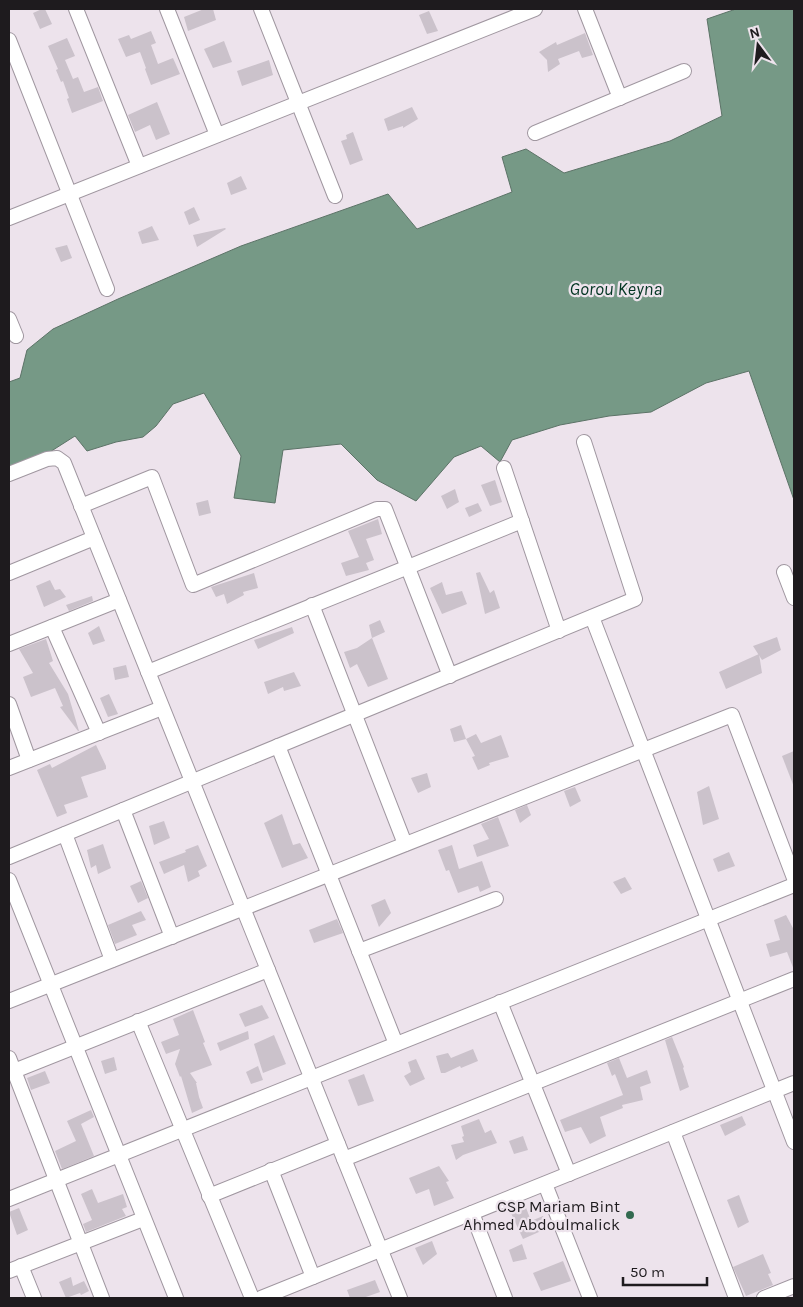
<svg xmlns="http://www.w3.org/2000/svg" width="803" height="1307" font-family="Karla,sans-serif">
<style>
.water{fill:#769986;stroke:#5c7367}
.building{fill:#cbc2cb}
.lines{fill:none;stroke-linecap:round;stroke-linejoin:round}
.minor-casing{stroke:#a097a0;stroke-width:16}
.minor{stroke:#fff;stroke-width:14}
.poi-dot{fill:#336a50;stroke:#ede3ec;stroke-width:2}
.labels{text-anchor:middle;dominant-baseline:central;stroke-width:4.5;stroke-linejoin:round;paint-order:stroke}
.poi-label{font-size:16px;fill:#1e1b1e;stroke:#ede3ec;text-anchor:end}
.water-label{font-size:18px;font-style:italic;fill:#033522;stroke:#ede3ec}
</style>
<rect width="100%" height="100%" fill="#ede3ec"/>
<!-- water -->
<path class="water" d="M736,9H794V500L749,371L706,383L651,412L609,416L560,425L512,440L500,462L481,446L454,457L416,501L377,480L341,444L283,450L275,503L234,498L241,456L204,393L173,404L156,426L143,437L116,442L87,451L75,436L31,464L9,467V382L20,378L27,350L53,329L118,299L241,246L388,194L417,229L512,192L502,157L526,149L564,173L670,141L722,116L707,19Z"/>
<!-- building -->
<g class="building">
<path d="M42,9H45L52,24L40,29L33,13Z"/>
<path d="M204,9H213L216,20L188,31L184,17Z"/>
<path d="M429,11L438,31L427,34L419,15Z"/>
<path d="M151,31L156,43L151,45L158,64L173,58L180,74L151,85L145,69L146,68L140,52L126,57L118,39L129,35L131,39Z"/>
<path d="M585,33L593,55L582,58L579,51L558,59L560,64L548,72L547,60L539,52L556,42L557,45Z"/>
<path d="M67,38L75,56L65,60L73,79L78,77L84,92L98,87L103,101L72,113L67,99L69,98L63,81L61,82L56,70L58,69L48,46Z"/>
<path d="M224,41L232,62L213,68L204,49Z"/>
<path d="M269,60L273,75L242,86L237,71Z"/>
<path d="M157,102L170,134L156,140L150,125L135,132L128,115Z"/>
<path d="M412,107L418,119L403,128V126L388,131L384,119Z"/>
<path d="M353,132L363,160L350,165L341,141L347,139L346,135Z"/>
<path d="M241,176L247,189L231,195L227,183Z"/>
<path d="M194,207L200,220L189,225L184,212Z"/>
<path d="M152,226L159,240L142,244L138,232Z"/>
<path d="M225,228L226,229L197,247L193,235Z"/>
<path d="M67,245L72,258L61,262L55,248Z"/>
<path d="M495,480L502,502L490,506L481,485Z"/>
<path d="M455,489L459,502L447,509L441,496Z"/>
<path d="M208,500L211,513L199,516L196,503Z"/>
<path d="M478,503L482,511L469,517L465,508Z"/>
<path d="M378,519L382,534L366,539L374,560L366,563L369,570L346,576L341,563L359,557L348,531Z"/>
<path d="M480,572L490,593L494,590L500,608L485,614L476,573Z"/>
<path d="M254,573L258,588L243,592L244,595L227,604L224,594L216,597L211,587Z"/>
<path d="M50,580L55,590L60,589L66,597L44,607L36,586Z"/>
<path d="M442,582L446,595L462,591L467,604L442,614L430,588Z"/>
<path d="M92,596L93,601L69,611L66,605Z"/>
<path d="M380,620L385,632L372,638L369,625Z"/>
<path d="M99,626L105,641L93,645L88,633Z"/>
<path d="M292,627L294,633L258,649L254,640Z"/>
<path d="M777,637L781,650L762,660L753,646Z"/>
<path d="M372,638L388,679L368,687L357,664L350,668L344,652L357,648Z"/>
<path d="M46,639L53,661L49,663L68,694L79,731H78L60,707L63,706L55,688L31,697L23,677L33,673L19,649Z"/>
<path d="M759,654L762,673L726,689L719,672Z"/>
<path d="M126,665L129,677L115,680L113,668Z"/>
<path d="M294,672L301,686L284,691L283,687L268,694L264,682Z"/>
<path d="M109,694L118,714L108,717L100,698Z"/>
<path d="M461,725L466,739L454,742L450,729Z"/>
<path d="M476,734L481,743L501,735L509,757L489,763L490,765L478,770L472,757L475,756L466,739Z"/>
<path d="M96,745L106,766V769L81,777L88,797L64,805L67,813L57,817L37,770L50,764L52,768Z"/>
<path d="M794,751V787L782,756Z"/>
<path d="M427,773L431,787L418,793L411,778Z"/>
<path d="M709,786L719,819L703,825L697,792Z"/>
<path d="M575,787L581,801L570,807L564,791Z"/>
<path d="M527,805L531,815L520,823L515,810Z"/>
<path d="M282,814L293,845L300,843L308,858L282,868L264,823Z"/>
<path d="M498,817L509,846L477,857L473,845L489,839L481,824Z"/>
<path d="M164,821L170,838L154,845L149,826Z"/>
<path d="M103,844L111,868L98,874L96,865L91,868L87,850Z"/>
<path d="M198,845L207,866L198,871L200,876L188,882L184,865L164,874L159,862L186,852L185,850Z"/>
<path d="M452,845L459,869L482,861L491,887L480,892L478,886L458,893L449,870L446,871L438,850Z"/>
<path d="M729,852L735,866L718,872L713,859Z"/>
<path d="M625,877L632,889L621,894L613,882Z"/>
<path d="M141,881L148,898L138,903L130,886Z"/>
<path d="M385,899L391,913L379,927L371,905Z"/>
<path d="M141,911L146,920L132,925L137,935L115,944L108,925Z"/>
<path d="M786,915L794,930V970L787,952L770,957L766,944L780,940L774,920Z"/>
<path d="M337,919L343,933L314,943L309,930Z"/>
<path d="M262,1005L269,1018L245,1027L239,1014Z"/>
<path d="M193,1010L205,1042L203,1043L212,1065L190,1073L197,1083H196L199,1097L203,1108L192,1113L181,1076L180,1077L175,1064L180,1049L166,1054L161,1042L179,1035L173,1019Z"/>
<path d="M248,1031L249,1039L220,1051L217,1043Z"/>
<path d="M274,1035L286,1064L263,1073L254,1044Z"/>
<path d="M672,1037L684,1067L683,1068L689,1087L680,1091L665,1040Z"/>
<path d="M473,1049L478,1061L461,1068L460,1066L445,1073H441L436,1056L448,1053L451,1058Z"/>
<path d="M114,1057L117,1070L105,1074L101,1061Z"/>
<path d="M619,1058L627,1078L647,1070L651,1083L640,1087L643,1100L622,1105L623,1108L600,1117L606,1136L590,1144L581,1127L565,1132L560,1120L623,1095L615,1074L612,1076L607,1063Z"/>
<path d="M416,1059L425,1079L410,1086L404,1076L411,1072L408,1062Z"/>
<path d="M258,1066L263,1080L251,1084L246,1072Z"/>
<path d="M45,1071L50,1083L31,1090L27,1078Z"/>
<path d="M364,1074L374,1101L358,1106L348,1080Z"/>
<path d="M91,1110L94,1117L81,1124L94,1156L62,1169L55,1151L76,1141L67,1121Z"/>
<path d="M742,1116L746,1125L725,1136L720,1125Z"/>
<path d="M479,1119L485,1133L491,1130L497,1143L463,1155L456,1160L451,1145L464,1142L462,1137L464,1136L461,1126Z"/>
<path d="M523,1136L528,1150L514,1154L509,1141Z"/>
<path d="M439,1166L449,1181L446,1182L454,1198L434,1206L429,1189L416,1194L409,1178Z"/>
<path d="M92,1189L98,1203L123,1194L127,1207L122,1209L126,1216L86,1232L83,1224L92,1220L81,1194Z"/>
<path d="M739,1195L749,1222L738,1228L727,1200Z"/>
<path d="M525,1205L531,1221L543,1216L548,1228L523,1239L510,1211Z"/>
<path d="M19,1208L28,1230L17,1235L9,1212Z"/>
<path d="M432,1241L437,1254L423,1265L415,1248Z"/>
<path d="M522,1244L527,1259L513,1262L509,1250Z"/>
<path d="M763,1254L771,1273L768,1274L773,1285L746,1296L733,1267Z"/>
<path d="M563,1261L571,1281L541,1291L533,1273Z"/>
<path d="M71,1277L73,1286L84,1281L89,1291L81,1295L80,1293L66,1298L59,1282Z"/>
<path d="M375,1280L380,1292L363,1298H350L347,1290Z"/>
</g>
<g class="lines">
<!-- minor casing -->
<g class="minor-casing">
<g id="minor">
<path d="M76,9L139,166"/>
<path d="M167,9L217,135"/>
<path d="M261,9L335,196"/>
<path d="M585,9L620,98"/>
<path d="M9,40L107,289"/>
<path d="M535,133L684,71"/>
<path d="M9,218L535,9"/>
<path d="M9,319L16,336"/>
<path d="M504,468L559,631"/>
<path d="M9,474L47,459L57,458L64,463L400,1298"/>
<path d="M81,506L152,477L193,585L377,509H385L450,676"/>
<path d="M784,572L794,598"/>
<path d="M9,573L94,538"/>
<path d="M312,605L405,844"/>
<path d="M592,617L794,1142"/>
<path d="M52,627L99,733"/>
<path d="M9,644L119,600"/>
<path d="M148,672L522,521"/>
<path d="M9,704L29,760"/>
<path d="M278,746L396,1044"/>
<path d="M9,768L162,708"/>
<path d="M123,810L172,937"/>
<path d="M65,834L112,960"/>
<path d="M9,857L635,599L584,442"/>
<path d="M9,880L176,1298"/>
<path d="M359,951L496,899"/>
<path d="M9,1001L732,715L794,878"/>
<path d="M500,1002L569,1174"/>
<path d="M138,1021L252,1298"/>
<path d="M9,1058L102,1298"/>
<path d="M9,1073L268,970"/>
<path d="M673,1132L736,1298"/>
<path d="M344,1159L794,979"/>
<path d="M271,1170L313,1277"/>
<path d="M545,1184L590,1298"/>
<path d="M209,1196L338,1144"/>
<path d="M9,1199L794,885"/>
<path d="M472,1213L505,1298"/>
<path d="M21,1266L34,1298"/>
<path d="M9,1271L143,1219"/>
<path d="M261,1298L794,1083"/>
<path d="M764,1298L794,1286"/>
</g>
</g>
<!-- minor -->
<use href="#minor" class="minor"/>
</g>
<!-- markers -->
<circle class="poi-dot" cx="630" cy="1215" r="5"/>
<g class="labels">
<!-- poi labels -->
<g class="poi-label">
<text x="620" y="1206">CSP Mariam Bint<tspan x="620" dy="18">Ahmed Abdoulmalick</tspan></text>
</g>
<!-- water labels -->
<g class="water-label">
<text x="616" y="289">Gorou Keyna</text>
</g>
</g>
<!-- border -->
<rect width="803" height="1307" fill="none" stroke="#1e1b1e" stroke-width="20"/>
<!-- north arrow -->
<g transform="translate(758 45) rotate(345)" stroke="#ede3ec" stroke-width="4" paint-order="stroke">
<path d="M0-4L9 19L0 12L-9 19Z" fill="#1e1b1e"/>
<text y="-8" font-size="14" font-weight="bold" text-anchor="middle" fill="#1e1b1e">N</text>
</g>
<!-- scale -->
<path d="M623 1277v8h84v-8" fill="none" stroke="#1e1b1e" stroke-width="2.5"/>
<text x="630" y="1277" font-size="15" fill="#1e1b1e" stroke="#ede3ec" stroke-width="4" paint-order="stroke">50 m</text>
</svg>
